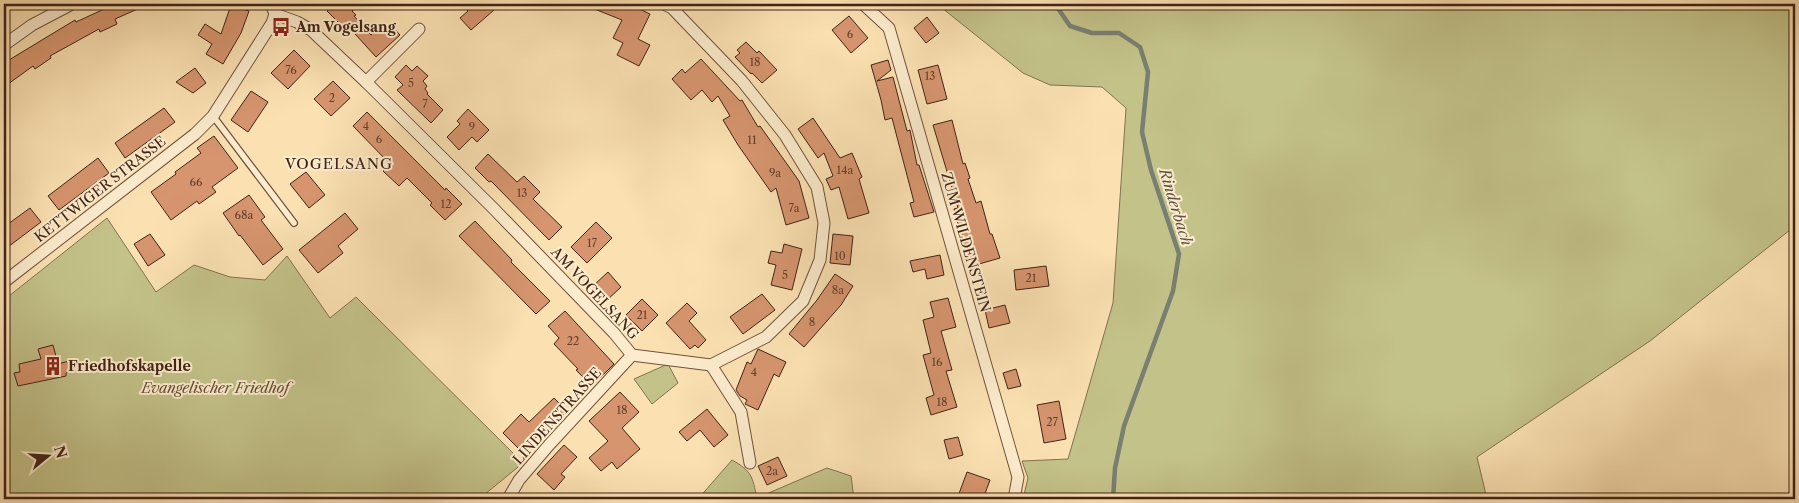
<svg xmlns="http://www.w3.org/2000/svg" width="1799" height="503" font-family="'Libre Caslon Text',serif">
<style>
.green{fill:#c3c289;stroke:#82724f}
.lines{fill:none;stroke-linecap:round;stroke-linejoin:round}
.stream{stroke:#797f71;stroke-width:4.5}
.building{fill:#d6956f;stroke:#412315}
.service-casing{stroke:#70523c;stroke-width:8}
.minor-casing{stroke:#70523c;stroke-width:13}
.service{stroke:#fceccd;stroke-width:5.5}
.minor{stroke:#fceccd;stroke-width:11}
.labels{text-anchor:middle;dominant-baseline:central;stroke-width:4;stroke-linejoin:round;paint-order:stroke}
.number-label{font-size:11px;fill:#66402c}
.poi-label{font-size:14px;font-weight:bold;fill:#412315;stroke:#fceccd;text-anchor:start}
.street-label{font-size:14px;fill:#412315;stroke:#fceccd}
.park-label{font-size:14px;font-style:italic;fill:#624b32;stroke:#fceccd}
.neighbourhood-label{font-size:15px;letter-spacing:1px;fill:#412315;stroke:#fceccd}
.water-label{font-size:15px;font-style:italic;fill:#5d5143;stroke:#fceccd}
</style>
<rect width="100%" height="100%" fill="#fbe1b2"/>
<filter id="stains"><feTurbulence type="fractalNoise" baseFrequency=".004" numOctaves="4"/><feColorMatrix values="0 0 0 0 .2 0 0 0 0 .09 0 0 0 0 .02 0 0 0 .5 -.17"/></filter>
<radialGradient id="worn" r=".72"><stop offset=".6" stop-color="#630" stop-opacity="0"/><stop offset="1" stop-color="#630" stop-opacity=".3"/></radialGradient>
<!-- green -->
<g class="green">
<path d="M937,4H1795V226L1650,341L1477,457L1487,499H1023L1028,478L1022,461L1068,459L1113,303L1126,108L1102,87L1050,85L1023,73Z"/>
<path d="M107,218L156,292L194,265L230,277L265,280L287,256L330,318L356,297L523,463L479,499H4V300Z"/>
<path d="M668,364L678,383L652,404L634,379Z"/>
<path d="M732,460C752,471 752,476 757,498L827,468L851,476L854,499H698Z"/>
</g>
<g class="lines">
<!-- stream -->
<path class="stream" d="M1055,4L1070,26L1092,33H1119L1140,47L1148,72L1142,132L1151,170L1179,254L1173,291L1124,426L1115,468L1113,499"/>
</g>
<!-- building -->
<g class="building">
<path d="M115,4H149L115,19L117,24L100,32L99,29L50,56L51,58L35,69L33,66L4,87V63L75,20L76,22Z"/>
<path d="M335,4H360L352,11L356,15L354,16L371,35L379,27L382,31L390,24L400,35L376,57L346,24L343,27L327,11Z"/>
<path d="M462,4H488L494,10L471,30L460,18L468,11Z"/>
<path d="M582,4H629L650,14L638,39L650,45L639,66L617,55L623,43L613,38L622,20Z"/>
<path d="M231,5L249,11L241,33L223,64L206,54L212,44L198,35L205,24L221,34Z"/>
<path d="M849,16L868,38L851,53L832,30Z"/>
<path d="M927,17L939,33L926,43L914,28Z"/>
<path d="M746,42L757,53L759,51L777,70L762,83L752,73L751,74L735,57L740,53L737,50Z"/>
<path d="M294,50L310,66L288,89L271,73Z"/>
<path d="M701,59L740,101L742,100L758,127L760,126L799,181L809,218L786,225L776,188L771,192L738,145L723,120L730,116L718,96L712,102L702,90L691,100L672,79L682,69L685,73Z"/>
<path d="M888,60L891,70L877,81L893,77L907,131L910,130L917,165H919L934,212L914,217L910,203L914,202L892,118L885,120L881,100L871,65Z"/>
<path d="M406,65L412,71L417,66L428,76L423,81L427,86L425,89L428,93L427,94L443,110L431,123L397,90L403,85L395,77Z"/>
<path d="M938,65L947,99L927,104L918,70Z"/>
<path d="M195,68L206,83L193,93L176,82Z"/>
<path d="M333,81L350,98L331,116L314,99Z"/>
<path d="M251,91L268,102L248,132L231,120Z"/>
<path d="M164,108L175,122L125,158L115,143Z"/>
<path d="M468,109L489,130L477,142L472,137L459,150L447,137L460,124L457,121Z"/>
<path d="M367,112L445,190L446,188L462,204L445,220L430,205L432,203L407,178L399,186L383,171L390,164L353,126Z"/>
<path d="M813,118L840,158L852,153L862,177L859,179L869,213L848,219L839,187L831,190L826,179L833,176L824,153L818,158L798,129Z"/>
<path d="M952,120L963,164L965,163L970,178L968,179L976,203L981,201L990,234H992L1000,258L972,266L961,231L960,232L954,209L958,208L933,125Z"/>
<path d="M214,136L238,168L212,187L216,192L199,204L197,201L171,220L151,192L176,174L175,172L201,153L197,148Z"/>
<path d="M488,154L517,182L524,176L540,192L533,199L562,227L549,240L491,181L489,182L475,168Z"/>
<path d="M98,158L109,173L59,210L48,196Z"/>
<path d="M306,172L325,195L309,208L290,184Z"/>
<path d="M249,195L265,217L261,220L283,249L263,265L240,235L239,236L223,213Z"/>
<path d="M30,208L41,222L4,250V227Z"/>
<path d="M345,213L358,229L338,246L343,253L318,273L299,250Z"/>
<path d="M475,221L512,260L511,262L550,301L536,314L459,236Z"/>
<path d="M596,222L612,238L587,263L571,247Z"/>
<path d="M150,234L165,255L148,266L134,244Z"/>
<path d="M833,234L853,236L850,265L830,263Z"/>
<path d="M784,244L802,249L792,290L771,285L776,265L768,263L771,251L782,253Z"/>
<path d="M940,255L944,275L927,279L925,269L913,272L910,261Z"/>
<path d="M1046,266L1049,286L1016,290L1014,270Z"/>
<path d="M608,272L621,287L606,301L593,286Z"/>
<path d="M835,274L853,286L841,305L804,347L789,334L817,300Z"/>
<path d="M762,294L775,310L743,334L730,317Z"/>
<path d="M948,298L956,327L941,331L952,370L946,371L957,407L931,415L926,398L934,395L923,355L931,353L923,320L934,317L930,302Z"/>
<path d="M642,299L658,315L642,331L626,315Z"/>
<path d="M687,303L697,313L689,321L706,340L698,348L695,345L690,349L666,323Z"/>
<path d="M1005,305L1010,323L989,328L985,310Z"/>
<path d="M565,311L614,364L592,386L576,370L578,369L554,344L559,338L548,326Z"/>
<path d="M53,345L58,364L69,361L71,371L66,373V376L18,386L14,373L20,372L19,364L41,359L38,349Z"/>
<path d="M758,349L786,362L779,377L774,374L758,410L745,404L747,400L740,396L736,390L747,362L751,364Z"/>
<path d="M1016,369L1021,386L1008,389L1003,373Z"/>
<path d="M620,392L639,412L622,428L640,449L617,469L612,462L601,471L589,458L608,441L589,421Z"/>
<path d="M554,398L567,411L551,427L549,426L521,451L503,433L521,414L529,422Z"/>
<path d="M1059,401L1066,439L1044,443L1037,405Z"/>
<path d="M707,409L728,435L714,447L700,430L687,441L679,432Z"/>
<path d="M958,437L963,455L949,459L944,440Z"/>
<path d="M564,445L577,457L561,474L565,477L554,490L537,474Z"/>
<path d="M778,457L787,476L767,485L758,466Z"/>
<path d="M967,472L990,480L983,499H957Z"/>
</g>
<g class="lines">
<!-- service casing -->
<g class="service-casing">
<path id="service" d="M213,116L294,223"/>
</g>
<!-- minor casing -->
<g class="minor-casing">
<g id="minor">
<path d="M863,4L889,28L1018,477L1014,499"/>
<path d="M275,14L297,22L311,30L366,82"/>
<path d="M419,29L366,82L494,209L614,333L632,355"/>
<path d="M4,45L32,25L72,4"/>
<path d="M4,282L195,134L213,116L272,23L275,14L271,4"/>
<path d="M632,355L711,365L766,337L803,301L820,260L824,223L817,187L785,135L742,81L672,8L664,4"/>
<path d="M711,365L741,412L750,463"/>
<path d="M508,499L519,480L549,445L632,355"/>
</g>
</g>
<!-- service -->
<use href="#service" class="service"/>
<!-- minor -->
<use href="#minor" class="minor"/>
</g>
<!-- icons -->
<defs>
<g id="bus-bare" transform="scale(1.5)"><path d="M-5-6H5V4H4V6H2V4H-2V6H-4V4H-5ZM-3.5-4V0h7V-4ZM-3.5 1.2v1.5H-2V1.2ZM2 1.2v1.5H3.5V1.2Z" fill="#8f2418" stroke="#fceccd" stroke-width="2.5" paint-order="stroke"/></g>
<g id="building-bare" transform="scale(1.5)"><path d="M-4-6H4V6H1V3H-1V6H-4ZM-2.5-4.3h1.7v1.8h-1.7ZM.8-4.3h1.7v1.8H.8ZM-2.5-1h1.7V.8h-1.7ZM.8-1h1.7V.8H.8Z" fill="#8f2418" stroke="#fceccd" stroke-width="2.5" paint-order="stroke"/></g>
</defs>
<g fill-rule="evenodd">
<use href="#bus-bare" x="281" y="27"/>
<use href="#building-bare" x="53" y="366"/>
</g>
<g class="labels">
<!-- number labels -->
<g class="number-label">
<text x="850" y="34">6</text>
<text x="755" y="62">18</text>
<text x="291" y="70">76</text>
<text x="930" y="76">13</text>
<text x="411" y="83">5</text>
<text x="332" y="98">2</text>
<text x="425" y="104">7</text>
<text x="366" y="126">4</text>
<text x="472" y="127">9</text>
<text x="379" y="139">6</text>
<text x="752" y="140">11</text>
<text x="845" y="170">14a</text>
<text x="775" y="173">9a</text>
<text x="196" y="182">66</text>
<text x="522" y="193">13</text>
<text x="446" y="204">12</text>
<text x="794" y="208">7a</text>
<text x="244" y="215">68a</text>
<text x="592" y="243">17</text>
<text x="840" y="256">10</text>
<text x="785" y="275">5</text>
<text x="1031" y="278">21</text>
<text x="838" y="290">8a</text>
<text x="642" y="315">21</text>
<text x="812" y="322">8</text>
<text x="573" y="341">22</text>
<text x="937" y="362">16</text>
<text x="754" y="372">4</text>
<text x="942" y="402">18</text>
<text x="622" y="410">18</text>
<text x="1052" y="422">27</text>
<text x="772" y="471">2a</text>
</g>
<!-- poi labels -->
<g class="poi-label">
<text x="296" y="27">Am Vogelsang</text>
<text x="68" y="366">Friedhofskapelle</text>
</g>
<!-- street labels -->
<g class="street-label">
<text transform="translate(100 189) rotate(-38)">KETTWIGER STRASSE</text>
<text transform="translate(966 242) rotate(74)">ZUM WILDENSTEIN</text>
<text transform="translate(595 293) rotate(47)">AM VOGELSANG</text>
<text transform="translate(557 416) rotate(-48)">LINDENSTRASSE</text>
</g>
<!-- park labels -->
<g class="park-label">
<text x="215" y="388">Evangelischer Friedhof</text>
</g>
<!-- neighbourhood labels -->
<g class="neighbourhood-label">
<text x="339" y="163">VOGELSANG</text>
</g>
<!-- water labels -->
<g class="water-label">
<text transform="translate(1176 207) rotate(73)">Rinderbach</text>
</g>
</g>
<!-- margin -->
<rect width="1799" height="503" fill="none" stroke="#fbe1b2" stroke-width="20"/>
<rect x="5" y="5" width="1789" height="493" fill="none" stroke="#412315" stroke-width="2.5"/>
<rect x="10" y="10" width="1779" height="483" fill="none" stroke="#412315"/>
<!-- north arrow -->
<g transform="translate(48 456) rotate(72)" stroke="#fceccd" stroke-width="4" paint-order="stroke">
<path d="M0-4L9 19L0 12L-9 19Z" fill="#412315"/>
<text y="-8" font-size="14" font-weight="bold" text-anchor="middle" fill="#412315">N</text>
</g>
<rect width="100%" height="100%" filter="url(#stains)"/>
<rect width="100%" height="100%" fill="url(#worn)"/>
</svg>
